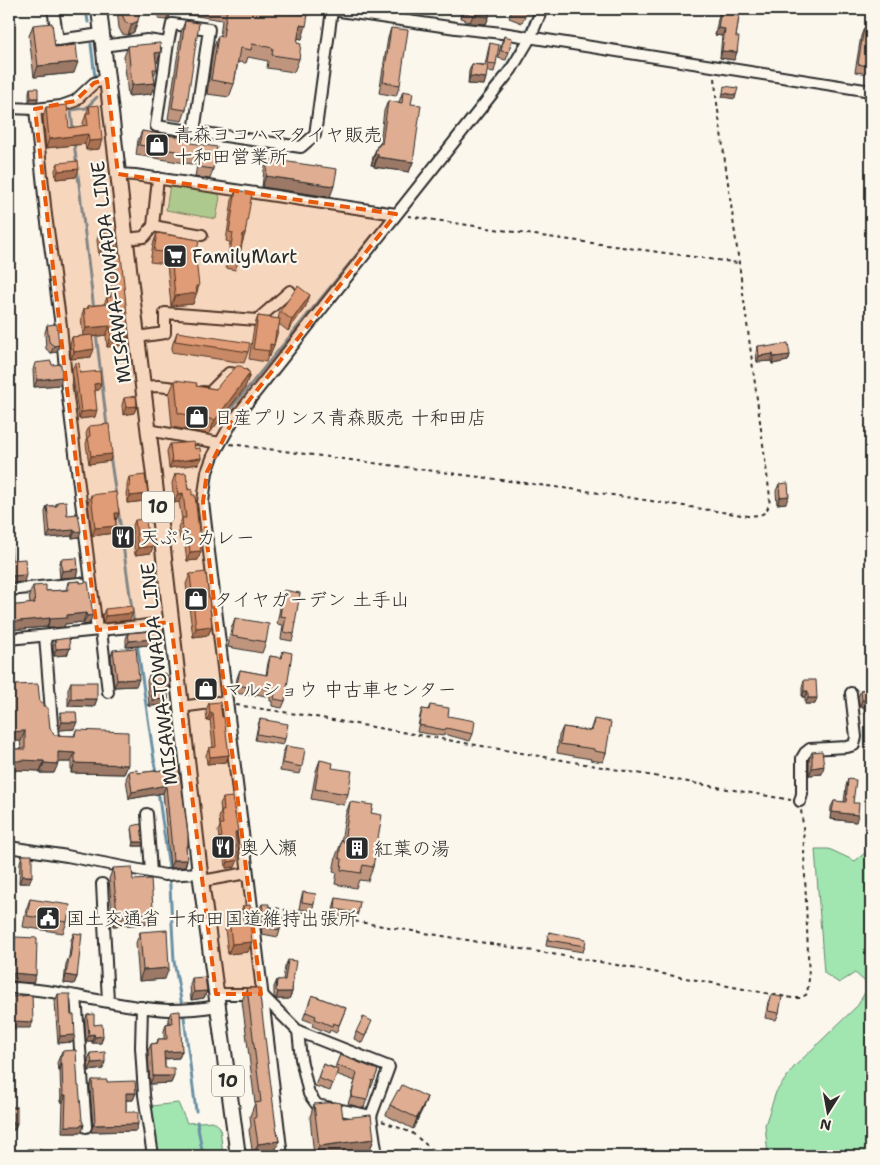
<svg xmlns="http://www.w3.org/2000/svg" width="880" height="1165" font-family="'Shantell Sans','Klee One',sans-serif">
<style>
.green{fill:#a1e5b0;stroke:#66886e}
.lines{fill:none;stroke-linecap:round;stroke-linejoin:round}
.stream{stroke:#6b91a5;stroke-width:3}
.minor-casing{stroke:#2b2b2b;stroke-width:14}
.major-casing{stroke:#2b2b2b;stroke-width:18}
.path{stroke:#2b2b2b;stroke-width:2;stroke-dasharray:4 4;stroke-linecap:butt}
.minor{stroke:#fbf7ec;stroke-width:10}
.major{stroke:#fbf7ec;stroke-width:14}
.wall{fill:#c0957d;stroke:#2b2b2b}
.shaded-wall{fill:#9c7966;stroke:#2b2b2b}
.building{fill:#dfad91;stroke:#2b2b2b}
.marked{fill:#e8590c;fill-opacity:0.2;stroke:#e8590c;stroke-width:4;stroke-dasharray:10 6;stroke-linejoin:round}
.labels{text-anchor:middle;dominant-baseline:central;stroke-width:4.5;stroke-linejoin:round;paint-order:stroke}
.shield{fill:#fbf7ec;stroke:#696865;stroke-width:1}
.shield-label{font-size:18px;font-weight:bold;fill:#2b2b2b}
.poi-label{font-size:19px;fill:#2b2b2b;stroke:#fbf7ec;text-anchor:start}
.street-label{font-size:19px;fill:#2b2b2b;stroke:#fbf7ec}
</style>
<rect width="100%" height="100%" fill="#fbf7ec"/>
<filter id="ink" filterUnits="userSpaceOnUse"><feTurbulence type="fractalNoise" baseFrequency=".02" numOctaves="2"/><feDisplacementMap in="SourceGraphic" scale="10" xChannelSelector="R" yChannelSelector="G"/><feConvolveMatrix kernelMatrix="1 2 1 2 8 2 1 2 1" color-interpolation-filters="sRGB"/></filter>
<g filter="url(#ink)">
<!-- green -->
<g class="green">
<path d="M170,184L217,192L220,197L216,219L166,210Z"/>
<path d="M871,848V1156H768L765,1125L776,1092L794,1067L858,1005L869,985L855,973L839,983L824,973L815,849H829L855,861Z"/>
<path d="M178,1103L187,1123L213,1121L220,1127L223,1156H159L154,1131L151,1106Z"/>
</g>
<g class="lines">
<!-- stream -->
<g class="stream">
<path d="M86,9L88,22"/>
<path d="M526,31L536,9"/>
<path d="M91,44L95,77"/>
<path d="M73,131L71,110L86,108L97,97"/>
<path d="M74,142L94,310"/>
<path d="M396,207L499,76L513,56L520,43"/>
<path d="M96,333L107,426"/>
<path d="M224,417L386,219"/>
<path d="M110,455L116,496"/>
<path d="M118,509L134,624"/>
<path d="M137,643L156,773"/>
<path d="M158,791L169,868L174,961L184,1017L196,1111"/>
<path d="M197,1122L203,1156"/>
</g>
<!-- minor casing -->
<g class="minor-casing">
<g id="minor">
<path d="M53,9L58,40L101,34"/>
<path d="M326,9L456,28L502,33L871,91"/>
<path d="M168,43L172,24L209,29L194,132"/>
<path d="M103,46L147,40L168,43L156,126L301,147L315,135L332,10"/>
<path d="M9,108L35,109L61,106L75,101L94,83L107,79"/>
<path d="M35,109L46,215L61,326L67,389L97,630"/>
<path d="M118,174L135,175L396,214"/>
<path d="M158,178L153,226L202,235"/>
<path d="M126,239L144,237L153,226"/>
<path d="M137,337L165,333V313L257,320L290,291"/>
<path d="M143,387L158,386L184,389"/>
<path d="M203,392L209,393L229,373L243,375"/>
<path d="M148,430L220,443"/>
<path d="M9,590L80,583"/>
<path d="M101,630L108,692"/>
<path d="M45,636L53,737"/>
<path d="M9,639L140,626L171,622"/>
<path d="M181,707L217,702L222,703"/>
<path d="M800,801L802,794V758L805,753L810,749L847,747L854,745L856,737L851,693"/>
<path d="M147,814L151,872"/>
<path d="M9,847L67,856L165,875L200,873"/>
<path d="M202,881L247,873"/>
<path d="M102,884L108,1001"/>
<path d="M9,988C62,989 114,1007 168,1010C184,1010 201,1009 217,1006"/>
<path d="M216,994H261L298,1031L301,1059L309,1094L317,1105L371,1116L377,1156"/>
<path d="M76,996L86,1127"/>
<path d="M142,1007L141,1047L144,1095L153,1156"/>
<path d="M298,1031L389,1067L371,1116"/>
<path d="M282,1156L203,502L207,472L213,456L232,422L511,70L530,38L542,9"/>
</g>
</g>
<!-- major casing -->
<g class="major-casing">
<path id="major" d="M99,9L137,337L163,549L200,873L238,1156"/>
</g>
<!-- path -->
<g class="path">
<path d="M408,216L548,237L739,263"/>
<path d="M230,444L593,492L748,516L760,515L766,512L769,505L770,497L739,263L716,96L715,75"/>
<path d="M236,705L310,716L791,800"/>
<path d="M268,907L600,962L792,998H801L807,994L809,979L803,825L801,810"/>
<path d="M382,1121L412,1133L440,1156"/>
</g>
<!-- minor -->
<use href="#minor" class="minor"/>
<!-- major -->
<use href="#major" class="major"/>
</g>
<!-- wall -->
<g class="wall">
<path d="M117,9H139L134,32L128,35L122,34L119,28Z"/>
<path d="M159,9H286L285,12L302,39L298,38L297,43L299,59L294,72L267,68L268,61L248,57L246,63L238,62L234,84L229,97L207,94L213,49L218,36L220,37L222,20L171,12L169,18L166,20L158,19Z"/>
<path d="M462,9H490L489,17L486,24L465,21V19L460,18Z"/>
<path d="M512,9H528L522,23L509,18Z"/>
<path d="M720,9H740L736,37L737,52L734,60L720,58L722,36L715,35Z"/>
<path d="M185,21L186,110L182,121L168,119L181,32Z"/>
<path d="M33,25L55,47L74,73L34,77L29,36Z"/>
<path d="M391,28L400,85L396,96L379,93L388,38Z"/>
<path d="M864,28L871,30V70L870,74L855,72L861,36Z"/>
<path d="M504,36L509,52L506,60L498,58L501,44Z"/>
<path d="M490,43L496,64L494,72L487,71L484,85L468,84L469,71L472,64L485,65L488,51Z"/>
<path d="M128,46L157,63H156L157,69L154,75L151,94L128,96L124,57Z"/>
<path d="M30,88L38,98L37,102H29V92Z"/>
<path d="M403,91L411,104L413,162L409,172L374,167V165H371L373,157L377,146H378L380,143L384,111L388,101L399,102Z"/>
<path d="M89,106L99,149L86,150L85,144L46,148L43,117L46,107L69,128L83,126V123Z"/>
<path d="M142,131L191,143L213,169L210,179L195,177L197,165L136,155L138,140Z"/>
<path d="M268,159L330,197L262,187L264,170Z"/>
<path d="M58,163L76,177L56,179L55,170Z"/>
<path d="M236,190L245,234L242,244L239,260L235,270L226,268L230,242L226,241L232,200Z"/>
<path d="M99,233L116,247L113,255L99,256L97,240Z"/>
<path d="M157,233L196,259L193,304L171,306L167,264L150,262L153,244Z"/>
<path d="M113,255L125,345L107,347L106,335L92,337L91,357L71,359L70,344L72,337L83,336L81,318L84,309H87L88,306L104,304L110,291H112L109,265Z"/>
<path d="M306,306L288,331L279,324L278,331L274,345L270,356H268L266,362L249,359L254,327L258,316L278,319L280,311Z"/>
<path d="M47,325L59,345L57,352L51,353L46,349L45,333Z"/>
<path d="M177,332L248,352L244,363L171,352L173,343Z"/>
<path d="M758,346L790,355L788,361L772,364L771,361L757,362L756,352Z"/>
<path d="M35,363L52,365L60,385L34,387L33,370Z"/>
<path d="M75,363L80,373L99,390H95V417L79,419L72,370Z"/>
<path d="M175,380L196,386L216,389L245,388L209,434L172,427L169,394Z"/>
<path d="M124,398L137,406L134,413L123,415L122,405Z"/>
<path d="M89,426L112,454L110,461L89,464L86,444L87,441L86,434Z"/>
<path d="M170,444L195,449L201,458L199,464L169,468L167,451Z"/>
<path d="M186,473L198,560L187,561L184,540H180L178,527L182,519L179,502L174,503L172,483L175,474Z"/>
<path d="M129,477L145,501L127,503L126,493L127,490V484Z"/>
<path d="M779,484L786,503L777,504L776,491Z"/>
<path d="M91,495L119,513L116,520V526L114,533L92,536L88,503Z"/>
<path d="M57,502L67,515L79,537L72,538V536L47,538L45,512L47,506H55Z"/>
<path d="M135,520L148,538L151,553L135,555L132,528Z"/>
<path d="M61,559L78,569L76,577L60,578L59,567Z"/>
<path d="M190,574L212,626L208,635L193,637L186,584Z"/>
<path d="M80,581L89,624L83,625V622L65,624L64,627L47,628V627L9,630V606L30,604L29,595L33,586L46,591L66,590L68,582Z"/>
<path d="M284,590L294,634L292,641L281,639L283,625L277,624L282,597Z"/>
<path d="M105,609L130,620L103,623L102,616Z"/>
<path d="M235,618L266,642L262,653L228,647L231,629Z"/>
<path d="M154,625L164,638L161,644L126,647V639L128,633L151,631Z"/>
<path d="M55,640L70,648L67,655L54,656L53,647Z"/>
<path d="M113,650L136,686L114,687L111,656Z"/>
<path d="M283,651L287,679L285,701L282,708L272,706V701H270V697L256,694L255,696L235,693L237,678L240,670L266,675L268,663L270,656L281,658Z"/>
<path d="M149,675L166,676L170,686L168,692V699L166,705L149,706L147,681Z"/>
<path d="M804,680L815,704H805V697H802V687Z"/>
<path d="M71,682L97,699L94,707L68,706V689Z"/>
<path d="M14,685L43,706L50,728L54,735L74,736L76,730L128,765L124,774L71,773V762H58L54,773H40V771L16,770V771H9V749H21Z"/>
<path d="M871,689V713H864V707H860L858,697L861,690Z"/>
<path d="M209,703L222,717L229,755L226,762L207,764L206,755L209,748L213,747L210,720L207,721L206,710Z"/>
<path d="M430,705L473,734L470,741L444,734L443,736L417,732L420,716L422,709L428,710Z"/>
<path d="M61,712L74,729L59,730V720Z"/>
<path d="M260,719L285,739L283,745L255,740L258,725Z"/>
<path d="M594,719L606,753L603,762L590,760L591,759L557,753L559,736L563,727L590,731Z"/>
<path d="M286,746L302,767L300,774L280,771L283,753Z"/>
<path d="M812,752L822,774L809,775V759Z"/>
<path d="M320,760L348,794L344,805L311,799L316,771Z"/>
<path d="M179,768L188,845L186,850L187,860L185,867L170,868L163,793L129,799L126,779L129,771L138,773Z"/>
<path d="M848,779L856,822L830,819L831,807L834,801L844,802L846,786Z"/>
<path d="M223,798L236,837L235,867L226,868L225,858L218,859L216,844L219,838L218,831L220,826L219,818L221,811L220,804Z"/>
<path d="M350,802L371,813L373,867L368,881L359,880L356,888L335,884L337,873L333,872L336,856L341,843L345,816Z"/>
<path d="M132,826L143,842L142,846H133L131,829Z"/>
<path d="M22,855L29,883H19L20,862Z"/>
<path d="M113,868L133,880L153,908L147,924L113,926L109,879Z"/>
<path d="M303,892L314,904L312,911L299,909L301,899Z"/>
<path d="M336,898L358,913L355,920L332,916L334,905Z"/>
<path d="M30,899L67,922L63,933L23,927L26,910Z"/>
<path d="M262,904L268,914L280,930L278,937L262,934L259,910Z"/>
<path d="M243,906L252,921L250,925L248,952L228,954L225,929L229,919L239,918V916Z"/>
<path d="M140,932L165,979L139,981L136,943Z"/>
<path d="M549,932L585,946L583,952L546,946L547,939Z"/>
<path d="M74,933L77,977L74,984L64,983L66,964L69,957L71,940Z"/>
<path d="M15,937L33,983L9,981L11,962L12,945Z"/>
<path d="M288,960L294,974L293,979L292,992L289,999H276L274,997V987L277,980H283L285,967Z"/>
<path d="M192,978L207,991L204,998L191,1000L190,985Z"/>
<path d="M247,988L279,1141L274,1154L258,1156H253L249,1130L251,1126L250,1116L255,1103L242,1001Z"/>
<path d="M58,994L73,1042L58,1043L55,1002Z"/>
<path d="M312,995L346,1008L336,1033L330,1030L329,1033L312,1026L314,1023L303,1019Z"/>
<path d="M771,995L779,1013L776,1020L765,1018L768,1002Z"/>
<path d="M171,1012L182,1051L179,1058L165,1059V1068L174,1076L171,1083L150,1084L148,1051L151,1044L157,1043L158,1039H164V1031L166,1024L169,1023L168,1019Z"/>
<path d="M87,1015L103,1036L101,1043H92V1041H86L85,1021Z"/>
<path d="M369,1028L362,1043L354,1039L356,1032Z"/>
<path d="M62,1051L78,1086L82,1132H78L77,1133H62L63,1102H61L60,1070H58L57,1063Z"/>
<path d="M90,1053L103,1069L89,1071L88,1060Z"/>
<path d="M340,1055L378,1070L371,1088H370L364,1108L348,1104L355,1081L336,1074L330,1091L315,1086L323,1064L335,1068Z"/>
<path d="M92,1080L107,1082L136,1093L133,1100H126V1112L136,1131L91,1132L93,1126L90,1087Z"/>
<path d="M399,1091L427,1097L423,1108L413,1129L386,1115L390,1105Z"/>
<path d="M314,1104L343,1118L374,1139L369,1152L337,1156H314L310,1117Z"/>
</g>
<!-- shaded-wall -->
<g class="shaded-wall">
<path d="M171,9H172L169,18L166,20Z"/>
<path d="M473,15L489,17L486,24L470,23Z"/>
<path d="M138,21L134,32L128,35L132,24Z"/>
<path d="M300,25L306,26L302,39L296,38Z"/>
<path d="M718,28L725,29L722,36L715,35Z"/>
<path d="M722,51L737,52L734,60L720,58Z"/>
<path d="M161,52L157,63L151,64L155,53Z"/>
<path d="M78,62L74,73L34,77L38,66Z"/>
<path d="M470,76L486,78L484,85L468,84Z"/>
<path d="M155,83L151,94L128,96L132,85Z"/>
<path d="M723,93L736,95L735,99L722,97Z"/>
<path d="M31,98H38L37,102H29Z"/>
<path d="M88,134L85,144L46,148L49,139Z"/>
<path d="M102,140L99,149L86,150L89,141Z"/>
<path d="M375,154H378L374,165H371Z"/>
<path d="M378,157L413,162L409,172L374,167Z"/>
<path d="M79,169L76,177L56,179L58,171Z"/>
<path d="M266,176L334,186L330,197L262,187Z"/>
<path d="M116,247L113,255L99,256L101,249Z"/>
<path d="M196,286H199L193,304L171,306L175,296Z"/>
<path d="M310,295L306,306L288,331L292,320Z"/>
<path d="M110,326L106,335L83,338L86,328Z"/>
<path d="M129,336L125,345L107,347L111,337Z"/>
<path d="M270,344L274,345L270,356H268Z"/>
<path d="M59,345L57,352L51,353L54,346Z"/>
<path d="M94,349L91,357L71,359L74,352Z"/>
<path d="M773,354L771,361L757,362L759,356Z"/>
<path d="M790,355L788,361L772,364L774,357Z"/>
<path d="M250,373L245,388L209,434L215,420Z"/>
<path d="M62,377L60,385L34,387L37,380Z"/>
<path d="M101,383L99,390H92L94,384Z"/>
<path d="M137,406L134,413L123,415L126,407Z"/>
<path d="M97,410L95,417L79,419L81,412Z"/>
<path d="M112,454L110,461L89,464L91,456Z"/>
<path d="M201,458L199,464L169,468L172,462Z"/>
<path d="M183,493L179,502L174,503L178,494Z"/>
<path d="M148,494L145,501L127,503L130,496Z"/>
<path d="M789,496L786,503L777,504L780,497Z"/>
<path d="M115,513H119L116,520Z"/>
<path d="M116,526L114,533L92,536L95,528Z"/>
<path d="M74,530L72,536L47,538L50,532Z"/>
<path d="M81,531L79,537L72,538L75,532Z"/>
<path d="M183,531H188L184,540H180Z"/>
<path d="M153,546L151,553L135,555L138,548Z"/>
<path d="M201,551L198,560L187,561L190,552Z"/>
<path d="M78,569L76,577L60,578L62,571Z"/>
<path d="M26,575L24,582L9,583V577L11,576Z"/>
<path d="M86,613L83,622L65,624L64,627L47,628L50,619L67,615Z"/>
<path d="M133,613L130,620L103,623L105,616Z"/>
<path d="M93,615L89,624L83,625L87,616Z"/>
<path d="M50,618L47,627L9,630V622Z"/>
<path d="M212,626L208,635L193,637L196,628Z"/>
<path d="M164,638L161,644L126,647L129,641Z"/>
<path d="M70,648L67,655L54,656L56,649Z"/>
<path d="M139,679L136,686L114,687L117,680Z"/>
<path d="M804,691H808L805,697H802Z"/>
<path d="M808,698H817L815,704H805Z"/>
<path d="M71,699H97L94,707L68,706Z"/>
<path d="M168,699L166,705L149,706L152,700Z"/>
<path d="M862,700H866L864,707H860Z"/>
<path d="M867,706H871V713H864Z"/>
<path d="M210,713H213L210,720L207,721Z"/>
<path d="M62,722H77L74,729L59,730Z"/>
<path d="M25,731L21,741L9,742V732Z"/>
<path d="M58,752L75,753L71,762H54Z"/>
<path d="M229,755L226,762L207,764L210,757Z"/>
<path d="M20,760L44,761L40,771L16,770V771H9V761Z"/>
<path d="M44,763L58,764L54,773H40Z"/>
<path d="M75,763L128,765L124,774L71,773Z"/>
<path d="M824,766L822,774L809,775L812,768Z"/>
<path d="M166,785L163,793L129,799L132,792Z"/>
<path d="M832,812L858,815L856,822L830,819Z"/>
<path d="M134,842H143L142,846H133Z"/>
<path d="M227,851L225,858L218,859L220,852Z"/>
<path d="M173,860H187L185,867L170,868Z"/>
<path d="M238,860L235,867L226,868L228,862Z"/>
<path d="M22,876H32L29,883H19Z"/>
<path d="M151,908H153L147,924L113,926L117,915Z"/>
<path d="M252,942L248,952L228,954L232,944Z"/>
<path d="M169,968L165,979L139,981L143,970Z"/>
<path d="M12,973L36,975L33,983L9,981V974Z"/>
<path d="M66,975L77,977L74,984L64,983Z"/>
<path d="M207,991L204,998L191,1000L194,992Z"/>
<path d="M278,992H292L289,999H276Z"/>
<path d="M13,1021L33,1022L30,1028H11Z"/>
<path d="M9,1028H14L11,1035H9Z"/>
<path d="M94,1034L92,1041H86L89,1035Z"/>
<path d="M75,1035L73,1042L58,1043L60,1036Z"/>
<path d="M103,1036L101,1043H92L95,1037Z"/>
<path d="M182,1051L179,1058L162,1059L164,1052Z"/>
<path d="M105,1062L103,1069L89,1071L92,1063Z"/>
<path d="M60,1063H62L60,1070H58Z"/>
<path d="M153,1076H174L171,1083L150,1084Z"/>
<path d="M126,1093H136L133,1100H123Z"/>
<path d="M63,1095H66L63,1102H61Z"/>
<path d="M427,1097L423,1108L413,1129L417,1118Z"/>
<path d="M9,1123H17L15,1130H9Z"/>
<path d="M138,1124L136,1131L91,1132L93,1125Z"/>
<path d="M84,1125L82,1132H78L77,1133H62L65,1126Z"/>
<path d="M374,1139L369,1152L337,1156H315L319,1146Z"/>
<path d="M279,1141L274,1154L253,1156L258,1144Z"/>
</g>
<!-- building -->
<g class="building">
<path d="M122,9H139V15L138,21L132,24L126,23L123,17Z"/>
<path d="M227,9H286L285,12L308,15L306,26L300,25L297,43L301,44L299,59L272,55L273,48L252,44L251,50L240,48L234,84L211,80L218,36L223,37Z"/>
<path d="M463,9H490L489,17L467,14L468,11L463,10Z"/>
<path d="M518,9H527L526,12Z"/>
<path d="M721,9H740L736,37H739L737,52L722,51L725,29L718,28Z"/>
<path d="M185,21L199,23L186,110L172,108Z"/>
<path d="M52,23L55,47L76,45L78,62L38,66L33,25Z"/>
<path d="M391,28L408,30L400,85L383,82Z"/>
<path d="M864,28L871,30V67L858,64Z"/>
<path d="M504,36L512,38L509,52L501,51Z"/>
<path d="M160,43L161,52L155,53L157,69H153L155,83L132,85L128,46Z"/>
<path d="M490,43L499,45L496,64L487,63Z"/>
<path d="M472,64L488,66L486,78L470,76Z"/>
<path d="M724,86L738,88L736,95L723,93Z"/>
<path d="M30,88H38V98H31Z"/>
<path d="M403,91L413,93L411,104L421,105L413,162L378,157V154H375L377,146H379L380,143L382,144L388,101L402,103Z"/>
<path d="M67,105L69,128L88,125L86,113H90L89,106L99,105L102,140L89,141L88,134L49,139L46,107Z"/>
<path d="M142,131L192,139L191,143L217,147L213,169L199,167L200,155L139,145Z"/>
<path d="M268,159L337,169L334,186L266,176Z"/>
<path d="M78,161L79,169L58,171V163Z"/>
<path d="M236,190L252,193L245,234H243L239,260L229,259L233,233L229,232Z"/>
<path d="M114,231L116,247L101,249L99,233Z"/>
<path d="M157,233L199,240L196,259L199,286H196L197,293L175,296L171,253L154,251Z"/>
<path d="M121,254L129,336L111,337L110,326L86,328L84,309L89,308L88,306L108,304L107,297H111L110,291L116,290L113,255Z"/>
<path d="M298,286L310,295L292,320L280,311Z"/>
<path d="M258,316L280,319L278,331H276L274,345L270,344V351L253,349Z"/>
<path d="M57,324L59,345L54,346L49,342L47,325Z"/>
<path d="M177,332L250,343L248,352L175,341Z"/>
<path d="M92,335L94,349L74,352L72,337Z"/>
<path d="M788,343L790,355L774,357L773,354L759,356L758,346L766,345V347Z"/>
<path d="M51,361L52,365L61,364L62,377L37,380L35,363Z"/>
<path d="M75,363H79L80,373L100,371L101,383L94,384L97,410L81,412Z"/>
<path d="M237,366H241L250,373L215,420L178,413L175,380L197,383L196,386L216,389L224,379Z"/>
<path d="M136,396L137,406L126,407L124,398Z"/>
<path d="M109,424L112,454L91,456L88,437L90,436L89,426Z"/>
<path d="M194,442L195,449L200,448L201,458L172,462L170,444Z"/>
<path d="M186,473L188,490L192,489V495H195L201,551L190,552L188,531H183L182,518H186L183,493L178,494L175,474Z"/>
<path d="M145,475L148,494L130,496L129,486H130L129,477Z"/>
<path d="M788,483L789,496L780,497L779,484Z"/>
<path d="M116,492L119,513H115L116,526L95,528L91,495Z"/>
<path d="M66,501L67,515L78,514L81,531L75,532L74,530L50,532L47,506H57V502Z"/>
<path d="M146,519L148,538H152L153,546L138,548L135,520Z"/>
<path d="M9,544H11L12,560L25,559L26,575L11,576L9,577Z"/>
<path d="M77,558L78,569L62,571L61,559Z"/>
<path d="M206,572L212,626L196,628L190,574Z"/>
<path d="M80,581V583L88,582L93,615L87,616L86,613L67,615V618L50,619V618L9,622V606L35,603L33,586L46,585V591L69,590L68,582Z"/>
<path d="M284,590L300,593L295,623H296L294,634L283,632L286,617L280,616Z"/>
<path d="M132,606L133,613L105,616V609Z"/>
<path d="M235,618L269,624L266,642L232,636Z"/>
<path d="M163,624L164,638L129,641L128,633L154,631V625Z"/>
<path d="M69,638L70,648L56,649L55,640Z"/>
<path d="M9,644H10L11,660H9Z"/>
<path d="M136,648L139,679L117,680L113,650Z"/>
<path d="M283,651L292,653L285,701L274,699L275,694L272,693L273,690L258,687V689L237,685L240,670L267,675L270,656L282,658Z"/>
<path d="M166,673V676L169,675L170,686H167L168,699L152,700L149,675Z"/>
<path d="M804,680H816L817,698H808V691H804Z"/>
<rect x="71" y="682" width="26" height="17"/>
<path d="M14,683V685L38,684L40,703H43V706H46V708H48L50,728L54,735L75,736L76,730L128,732V765L75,763V753L58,752V764L44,763V761L20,760V761H9V749H25V731L9,732V684Z"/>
<path d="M871,689V706H867L866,700H862L861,690Z"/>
<path d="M220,702L222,717H224L229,755L210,757L209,748L216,747L213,713H210L209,703Z"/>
<path d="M430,705L449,708L448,716L475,721L473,734L446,728L445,730L419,725L422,709L429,710Z"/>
<path d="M61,712H76L77,722H62Z"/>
<path d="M260,719L288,724L285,739L257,734Z"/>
<path d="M594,719L611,722L606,753L594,751V749L560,744L563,727L592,731Z"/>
<path d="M286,746L305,749L302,767L283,763Z"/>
<path d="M822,751L824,766L812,768V756H813L812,752Z"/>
<path d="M320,760L333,763L332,768L352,771L348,794L315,789Z"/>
<path d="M179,768L188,834V845L186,846L187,860H173L166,785L132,792L129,771L137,770L138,773Z"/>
<path d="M848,779L856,780L853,803H859L858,815L832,812L834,801L846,802Z"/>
<path d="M232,797L238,831L235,832L238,860L228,862L227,851L220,852L219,838L222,837L220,824H223L221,811H224L223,798Z"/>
<path d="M350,802L373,805L371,813L382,815L373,867L363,865L361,873L341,870L342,859L339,858L341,841L344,842Z"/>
<path d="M141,824L143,842H134L132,826Z"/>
<rect x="22" y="855" width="10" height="21"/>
<path d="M132,867L133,880L151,879L153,908H151V913L117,915L113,868Z"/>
<path d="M303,892L316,894L314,904L302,902Z"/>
<path d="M336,898L360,902L358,913L335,909Z"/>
<path d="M30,899L70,905L67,922L27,916Z"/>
<path d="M262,904H269L268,914L283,917L280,930L265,927Z"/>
<path d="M250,905L252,921L250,920L252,942L232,944L229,919L244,917L243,906Z"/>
<path d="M167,930L169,968L143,970L140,932Z"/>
<path d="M549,932L586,939L585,946L548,940Z"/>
<path d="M74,933L82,934L77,977L66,975L69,957H70Z"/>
<path d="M15,937L37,938L36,975L12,973L9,974V962H14Z"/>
<path d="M288,960L296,961L294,974H293L292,992H278L276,990L277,980H285Z"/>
<path d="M205,977L207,991L194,992L192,978Z"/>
<path d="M247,988H259L276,1127L279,1141L258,1144L254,1118L256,1117L255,1103L261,1102Z"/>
<path d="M58,994H70L71,1015H74L75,1035L60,1036Z"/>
<path d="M32,995L33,1022L13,1021L14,1028H9V997Z"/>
<path d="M312,995L346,1008L339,1025L333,1023L332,1026L315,1019L316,1016L306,1012Z"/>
<path d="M771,995L782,997L779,1013L768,1011Z"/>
<path d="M180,1011L182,1051L164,1052L165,1068H174V1076H153L151,1044L158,1043V1039H167L166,1024L172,1023L171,1012Z"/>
<path d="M94,1014V1025L102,1024L103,1036L95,1037L94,1034L89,1035L87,1015Z"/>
<path d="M363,1017L372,1021L365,1036L356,1032Z"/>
<path d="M76,1050L78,1086H79L82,1120L84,1125H80V1126H65L66,1095H63L62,1063H60V1056H62V1051Z"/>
<path d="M105,1052V1062L92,1063L90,1053Z"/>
<path d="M340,1055L378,1070L374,1081L372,1080L367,1100L351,1097L357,1073L336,1065Z"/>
<path d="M323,1064L338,1070L333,1084L318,1078Z"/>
<path d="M92,1080H107V1082L135,1081L136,1093H126V1112H138V1124L93,1125L95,1120Z"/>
<path d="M402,1085L427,1097L417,1118L390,1105L398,1090L399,1091Z"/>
<path d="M335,1102L341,1103L343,1118L371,1115L374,1139L319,1146L314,1104Z"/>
<rect x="9" y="1107" width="8" height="16"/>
<path d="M27,1149H40V1156H22V1154H27Z"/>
</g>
</g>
<!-- marked area -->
<path class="marked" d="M107,79L118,174L396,214L232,422L207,472L203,502L206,534L261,994H216L171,622L97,630L67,389L35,109L75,101L94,83Z"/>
<!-- icons -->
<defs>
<g id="shop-square" transform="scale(1.25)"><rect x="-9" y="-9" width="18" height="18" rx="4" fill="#2b2b2b" stroke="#fbf7ec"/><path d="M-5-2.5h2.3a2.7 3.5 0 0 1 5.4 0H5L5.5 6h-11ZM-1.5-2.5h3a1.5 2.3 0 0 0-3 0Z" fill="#fff"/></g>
<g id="supermarket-square" transform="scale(1.25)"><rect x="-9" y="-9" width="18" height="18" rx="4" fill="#2b2b2b" stroke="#fbf7ec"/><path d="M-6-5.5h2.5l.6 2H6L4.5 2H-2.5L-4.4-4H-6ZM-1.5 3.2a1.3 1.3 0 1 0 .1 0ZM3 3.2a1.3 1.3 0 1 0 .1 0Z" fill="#fff"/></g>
<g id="restaurant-square" transform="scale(1.25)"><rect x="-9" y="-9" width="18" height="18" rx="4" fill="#2b2b2b" stroke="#fbf7ec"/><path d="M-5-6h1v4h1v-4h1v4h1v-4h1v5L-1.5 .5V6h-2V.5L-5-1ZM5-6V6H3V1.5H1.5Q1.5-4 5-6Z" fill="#fff"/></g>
<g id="building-square" transform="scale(1.25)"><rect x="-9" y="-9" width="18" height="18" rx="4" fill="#2b2b2b" stroke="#fbf7ec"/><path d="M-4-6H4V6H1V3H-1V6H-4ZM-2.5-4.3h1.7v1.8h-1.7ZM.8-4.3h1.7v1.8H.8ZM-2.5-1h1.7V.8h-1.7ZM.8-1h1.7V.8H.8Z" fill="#fff"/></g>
<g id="civic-square" transform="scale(1.25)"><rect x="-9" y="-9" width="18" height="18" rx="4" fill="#2b2b2b" stroke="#fbf7ec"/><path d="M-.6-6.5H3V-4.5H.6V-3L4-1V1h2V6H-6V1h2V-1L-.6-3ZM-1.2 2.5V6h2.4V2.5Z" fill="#fff"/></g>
</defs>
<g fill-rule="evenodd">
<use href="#shop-square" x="157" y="145"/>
<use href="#supermarket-square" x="175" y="256"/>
<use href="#shop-square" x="197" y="417"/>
<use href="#restaurant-square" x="123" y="537"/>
<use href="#shop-square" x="196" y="599"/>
<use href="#shop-square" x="206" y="689"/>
<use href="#restaurant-square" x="223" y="847"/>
<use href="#building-square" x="357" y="848"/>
<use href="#civic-square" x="48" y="918"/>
</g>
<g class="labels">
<!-- shield labels -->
<g class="shield">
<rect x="142" y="491.5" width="32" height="31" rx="4"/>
<rect x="212" y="1065.5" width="32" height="31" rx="4"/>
</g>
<g class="shield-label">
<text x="158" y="507">10</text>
<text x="228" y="1081">10</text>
</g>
<!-- poi labels -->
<g class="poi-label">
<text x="174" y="134">青森ヨコハマタイヤ販売<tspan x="174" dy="22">十和田営業所</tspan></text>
<text x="192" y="256">FamilyMart</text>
<text x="214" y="417">日産プリンス青森販売 十和田店</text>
<text x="140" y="537">天ぷらカレー</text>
<text x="214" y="599">タイヤガーデン 土手山</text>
<text x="224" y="689">マルショウ 中古車センター</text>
<text x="240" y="847">奥入瀬</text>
<text x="374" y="848">紅葉の湯</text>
<text x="66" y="918">国土交通省 十和田国道維持出張所</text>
</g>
<!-- street labels -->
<g class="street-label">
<text transform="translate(111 272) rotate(-97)">MISAWA-TOWADA LINE</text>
<text transform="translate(159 674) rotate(-96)">MISAWA-TOWADA LINE</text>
</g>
</g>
<!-- margin -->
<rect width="880" height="1165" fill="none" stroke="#fbf7ec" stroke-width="30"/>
<rect x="15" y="15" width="850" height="1135" fill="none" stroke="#2b2b2b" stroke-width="2" filter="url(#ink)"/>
<!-- north arrow -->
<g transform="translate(828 1112) rotate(191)" stroke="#fbf7ec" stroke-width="4" paint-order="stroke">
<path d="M0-4L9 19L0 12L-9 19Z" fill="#2b2b2b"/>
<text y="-8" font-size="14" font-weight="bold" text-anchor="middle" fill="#2b2b2b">N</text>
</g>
</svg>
